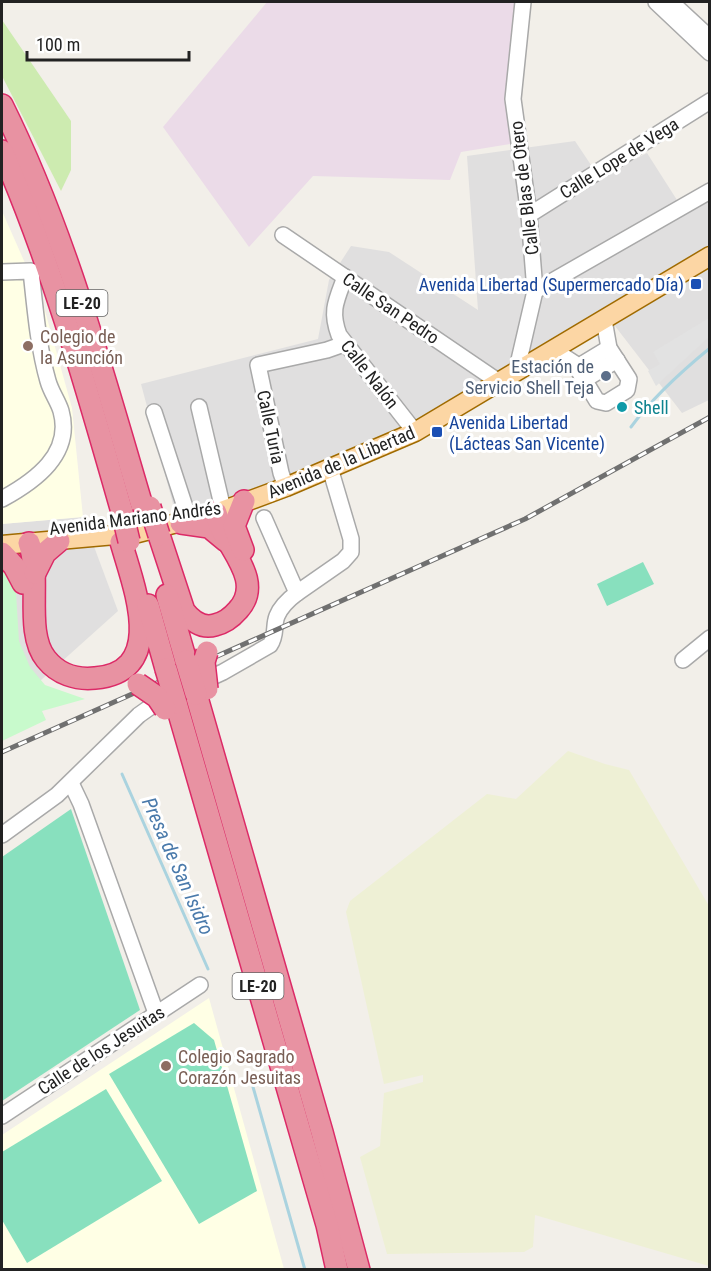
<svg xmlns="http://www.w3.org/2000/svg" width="711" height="1271" font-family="'Roboto Condensed',sans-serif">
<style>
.residential{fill:#e0dfdf}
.industrial{fill:#ebdbe8}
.education{fill:#ffffe5}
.farmland{fill:#eef0d5}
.grass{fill:#cdebb0}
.park{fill:#c8facc}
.pitch{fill:#88e0be}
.parking{fill:#e2e2e2}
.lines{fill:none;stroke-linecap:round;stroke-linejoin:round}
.stream{stroke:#aad3df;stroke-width:3}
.minor-casing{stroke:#a9a9a9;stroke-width:18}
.major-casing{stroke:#a06b00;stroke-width:21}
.highway-casing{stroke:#dc2a67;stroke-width:24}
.minor{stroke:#fff;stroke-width:15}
.major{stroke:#fcd6a4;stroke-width:18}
.highway{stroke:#e892a2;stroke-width:21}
.rail-casing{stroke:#707070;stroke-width:5}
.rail{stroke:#fff;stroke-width:3;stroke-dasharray:9;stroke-linecap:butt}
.highway-bridge-casing{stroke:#dc2a67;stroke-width:24;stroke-linecap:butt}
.highway-bridge{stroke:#e892a2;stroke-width:21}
.transit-dot{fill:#1a4fb4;stroke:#fff;stroke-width:2}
.education-dot{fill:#8d6e63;stroke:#fff;stroke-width:2}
.service-dot{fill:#5c6f8a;stroke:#fff;stroke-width:2}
.culture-dot{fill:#0f9aa8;stroke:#fff;stroke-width:2}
.labels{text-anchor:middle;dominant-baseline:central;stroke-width:6;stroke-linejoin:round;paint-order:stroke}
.shield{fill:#fff;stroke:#646464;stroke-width:1.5}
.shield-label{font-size:16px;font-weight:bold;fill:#222}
.street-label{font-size:18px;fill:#222;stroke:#fff}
.transit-label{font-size:18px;fill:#164399;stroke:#fff;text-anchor:end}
.education-label{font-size:18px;fill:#785e54;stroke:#fff;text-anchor:start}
.service-label{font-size:18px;fill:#4e5e75;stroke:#fff;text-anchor:end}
.culture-label{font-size:18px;fill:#0d838f;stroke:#fff;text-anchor:start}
.water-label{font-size:20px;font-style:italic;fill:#4a7aab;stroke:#fff}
</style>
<rect width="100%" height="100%" fill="#f2efe9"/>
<!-- residential -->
<g class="residential">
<path d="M575,141L599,177L647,153L684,211L709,197V400L682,413L615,326L320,465L177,519L141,384L318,339L329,280L351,246L389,252L478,310L467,156Z"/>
<path d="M83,517L118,611L2,715V524Z"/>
</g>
<!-- industrial -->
<path class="industrial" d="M267,2H520L509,87L510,144L461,152L450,180L313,176L249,247L163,127Z"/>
<!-- education -->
<g class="education">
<path d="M2,211L25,263L32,264L72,408L83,517L2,524Z"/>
<path d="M209,998L284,1269L2,1270V1135Z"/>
</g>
<!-- farmland -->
<path class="farmland" d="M568,751L605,764L629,770L709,906V1266L535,1215L533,1247L524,1252L387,1254L360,1157L380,1146L384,1093L423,1082V1075L384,1084L346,912L350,901L487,794L516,799Z"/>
<!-- grass -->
<path class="grass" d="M2,20L71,121V170L61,191L2,76Z"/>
<!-- park -->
<path class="park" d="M2,566L11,574L16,593L19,641L30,667L45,685L85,699L42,711L46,720L2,741Z"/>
<!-- pitch -->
<g class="pitch">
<path d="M643,562L654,584L607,606L597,584Z"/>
<path d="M71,809L140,1010L2,1101V857Z"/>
<path d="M194,1023L214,1040L257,1191L199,1224L109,1074Z"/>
<path d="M106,1089L162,1181L27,1263L2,1220V1152Z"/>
</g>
<!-- parking -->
<path class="parking" d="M709,318V337L656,386L648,371L660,364L653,352Z"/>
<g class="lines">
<!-- stream -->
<g class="stream">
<path d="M631,427C652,398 682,371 710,348"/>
<path d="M122,774L208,969"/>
<path d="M253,1087L305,1270"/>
</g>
<!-- minor casing -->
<g class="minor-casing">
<g id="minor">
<path d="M656,2L710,53"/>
<path d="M671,2L710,38"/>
<path d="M529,215L710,101"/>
<path d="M283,235L499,382"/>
<path d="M2,272L31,271C35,307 38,346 48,381C51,392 58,401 61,411C73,454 35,481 2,499"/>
<path d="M345,277C336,301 330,311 339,335L415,432"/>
<path d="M535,291L710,191"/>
<path d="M554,350L574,363L597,401L606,403L627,390L629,379L609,348L604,320"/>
<path d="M576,368L609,348"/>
<path d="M516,373L535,291L529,215L513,99L523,2"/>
<path d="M584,380L617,360"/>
<path d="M199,407L222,505"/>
<path d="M154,412L186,510"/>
<path d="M286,487L281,473L258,365L327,350L344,344"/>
<path d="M264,518L297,593L343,561L351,552V539L330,468"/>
<path d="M683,660L710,638"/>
<path d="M71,783L81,804L156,1013"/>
<path d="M2,835L57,795L139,715L156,703L223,672L270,645C277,635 273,626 277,616C281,606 289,599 297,593"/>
<path d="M2,1116L200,985"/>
</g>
</g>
<!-- major casing -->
<g class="major-casing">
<path id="major" d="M2,545L138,533L216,513L286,487L415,432L710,256"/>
</g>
<!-- highway casing -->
<g class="highway-casing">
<g id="highway">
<path d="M2,105C66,234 102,371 143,509"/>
<path d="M2,151C53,268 87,390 122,512"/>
<path d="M181,523L209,527L226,541"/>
<path d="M159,535L184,611C192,621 202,629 215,625C224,623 232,617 238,610C262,584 234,555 222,530C219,525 218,518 216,513"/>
<path d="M29,543C42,576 24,632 46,659C58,674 76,680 95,678C169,672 133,585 121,542"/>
<path d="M243,550L234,526L244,501"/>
<path d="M2,553L14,566L23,583"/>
<path d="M35,573L45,553L59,541"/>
<path d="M167,595L186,661"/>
<path d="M148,605L166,669"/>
<path d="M196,694L322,1132L359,1270"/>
<path d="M176,703L327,1225L337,1270"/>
</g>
</g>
<!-- minor -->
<use href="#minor" class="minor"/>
<!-- major -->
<use href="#major" class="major"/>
<!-- highway -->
<use href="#highway" class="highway"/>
<!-- rail casing -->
<g class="rail-casing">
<path id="rail" d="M2,752L525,519L710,417"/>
</g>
<!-- rail -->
<use href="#rail" class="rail"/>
<!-- highway-bridge casing -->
<g class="highway-bridge-casing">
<g id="highway-bridge">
<path d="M150,507L159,535"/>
<path d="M122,512L129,541"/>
<path d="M207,652L204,662L207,689"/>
<path d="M186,661L196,694"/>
<path d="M166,669L176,703"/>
<path d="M138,684L157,697L165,709"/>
</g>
</g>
<!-- highway-bridge -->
<use href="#highway-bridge" class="highway-bridge"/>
</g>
<!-- markers -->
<g class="transit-dot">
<rect x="690" y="278" width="12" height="12" rx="3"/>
<rect x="431" y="426" width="12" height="12" rx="3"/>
</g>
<g class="education-dot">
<circle cx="28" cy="346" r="6"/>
<circle cx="166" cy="1066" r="6"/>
</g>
<circle class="service-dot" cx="606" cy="376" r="6"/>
<circle class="culture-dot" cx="622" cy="407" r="6"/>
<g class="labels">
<!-- shield labels -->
<g class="shield">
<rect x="56.5" y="290" width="51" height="26" rx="4.5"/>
<rect x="232.5" y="973" width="51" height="26" rx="4.5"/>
</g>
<g class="shield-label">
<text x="82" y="303">LE-20</text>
<text x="258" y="986">LE-20</text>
</g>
<!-- street labels -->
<g class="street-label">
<text transform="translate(619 158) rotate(-32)">Calle Lope de Vega</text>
<text transform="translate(524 188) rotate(-97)">Calle Blas de Otero</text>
<text transform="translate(391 308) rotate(34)">Calle San Pedro</text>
<text transform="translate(370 374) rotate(52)">Calle Nalón</text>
<text transform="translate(271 427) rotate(78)">Calle Turia</text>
<text transform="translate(341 462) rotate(-23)">Avenida de la Libertad</text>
<text transform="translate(135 518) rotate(-7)">Avenida Mariano Andrés</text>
<text transform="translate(101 1050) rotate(-33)">Calle de los Jesuitas</text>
</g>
<!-- transit labels -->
<g class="transit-label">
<text x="684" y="284">Avenida Libertad (Supermercado Día)</text>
<text x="449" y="422" text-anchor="start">Avenida Libertad<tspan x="449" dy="21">(Lácteas San Vicente)</tspan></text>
</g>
<!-- education labels -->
<g class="education-label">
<text x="40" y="336">Colegio de<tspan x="40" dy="21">la Asunción</tspan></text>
<text x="178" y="1056">Colegio Sagrado<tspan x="178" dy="21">Corazón Jesuitas</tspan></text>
</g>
<!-- service labels -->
<g class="service-label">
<text x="594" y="366">Estación de<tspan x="594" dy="21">Servicio Shell Teja</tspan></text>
</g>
<!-- culture labels -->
<g class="culture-label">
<text x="634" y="407">Shell</text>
</g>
<!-- water labels -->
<g class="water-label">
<text transform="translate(178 866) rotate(66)">Presa de San Isidro</text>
</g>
</g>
<!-- border -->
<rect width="711" height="1271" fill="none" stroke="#222222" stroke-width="6"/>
<!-- scale -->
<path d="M27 51v9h162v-9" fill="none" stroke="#222222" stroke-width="3"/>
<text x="36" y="51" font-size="18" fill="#222222" stroke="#ffffff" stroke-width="4.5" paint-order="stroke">100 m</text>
</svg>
